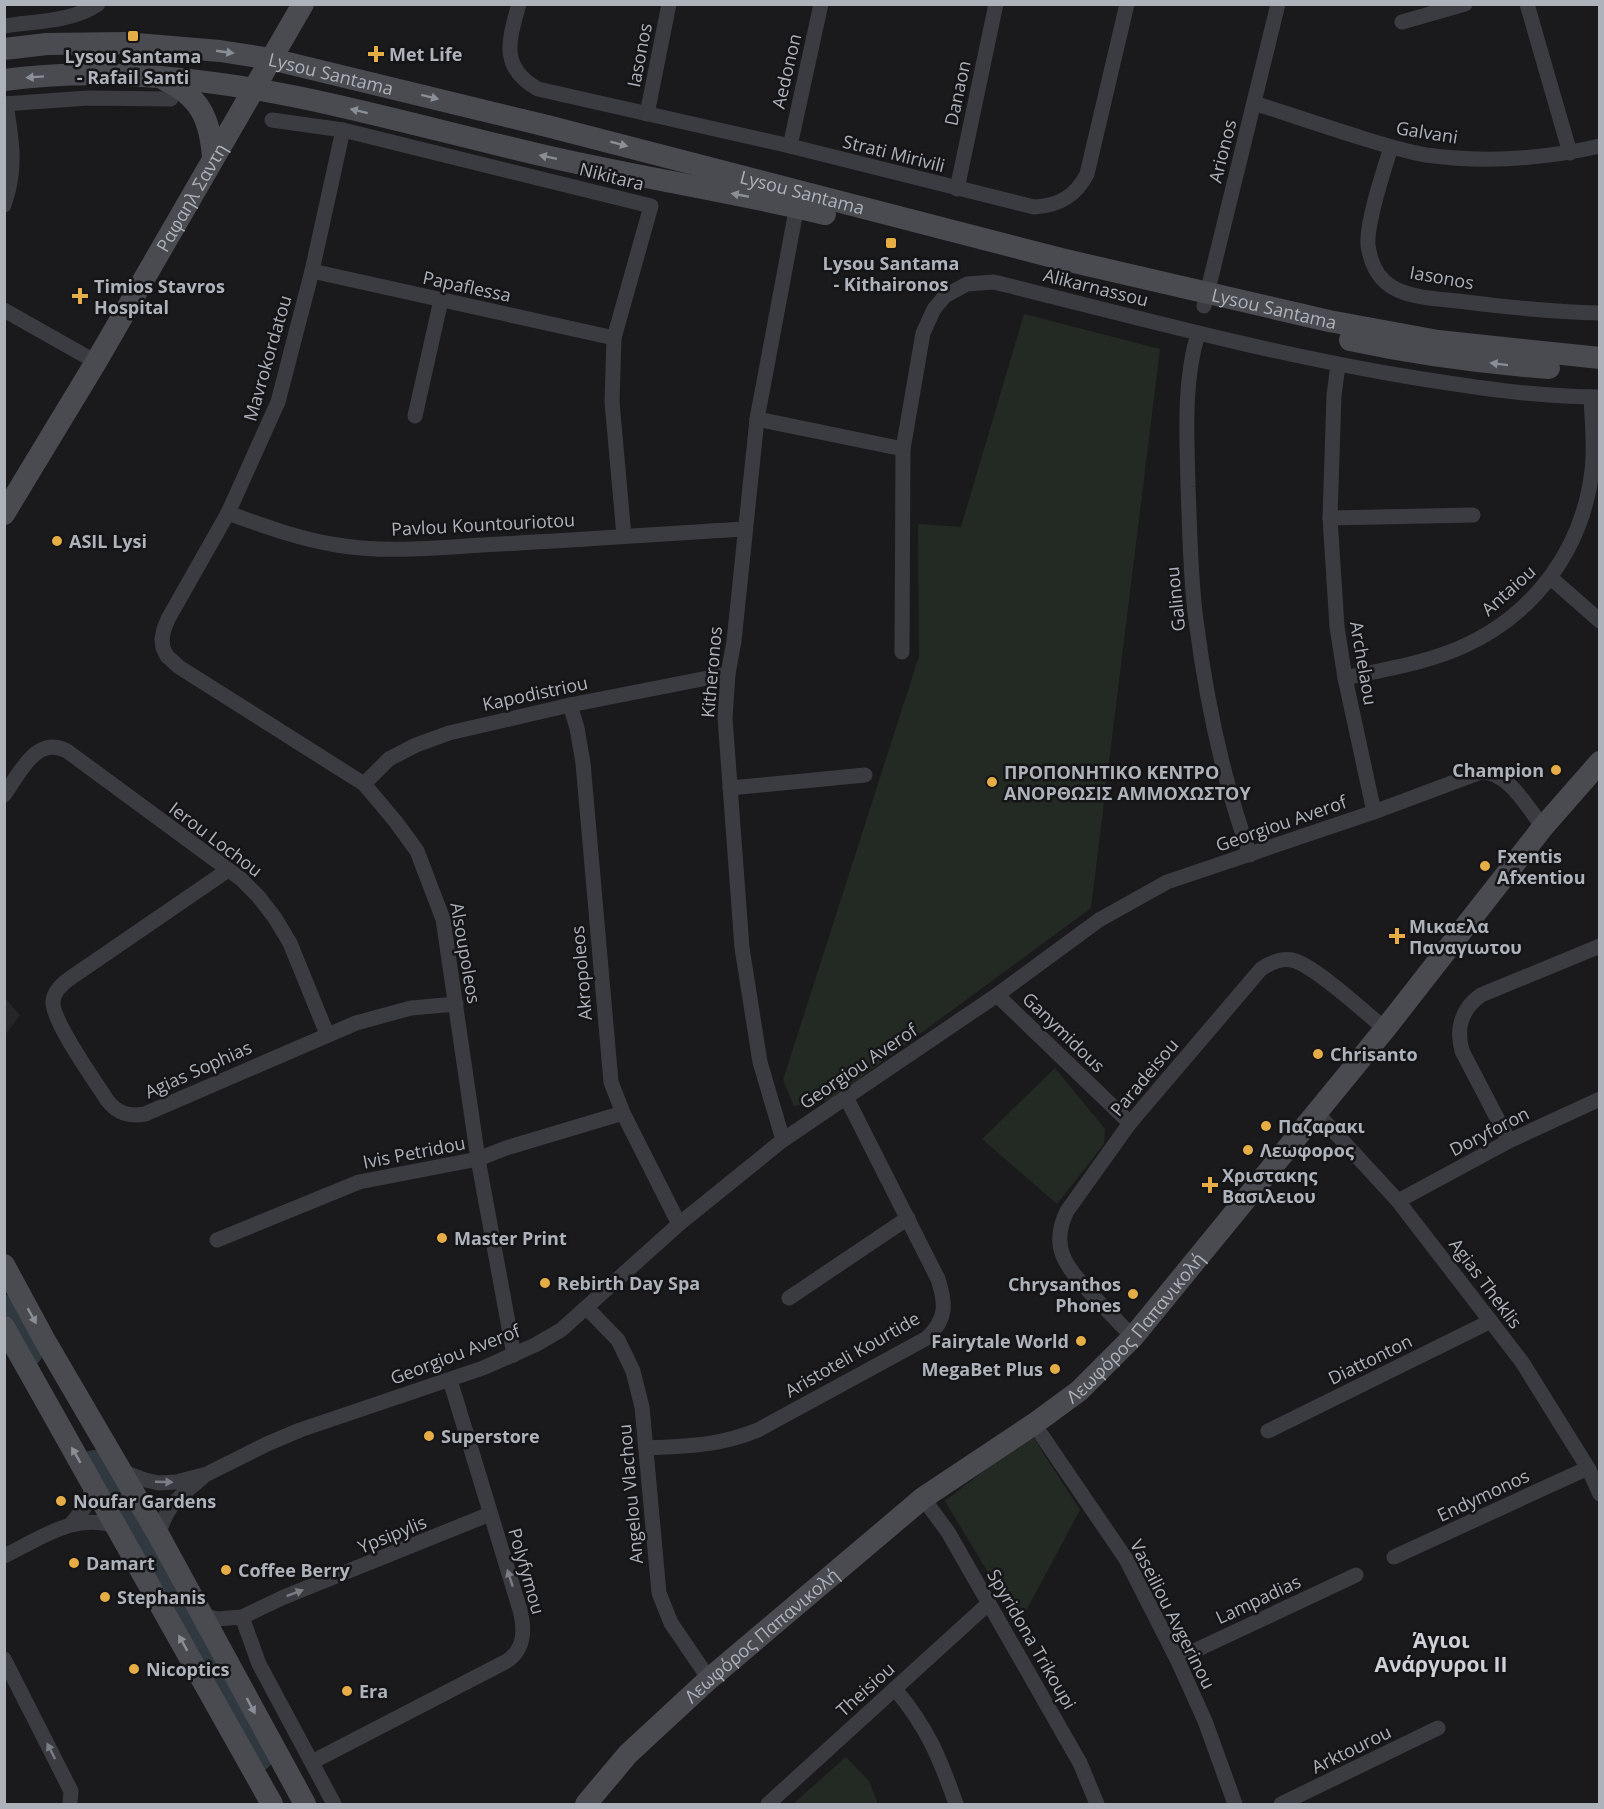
<svg xmlns="http://www.w3.org/2000/svg" width="1604" height="1809" font-family="'Open Sans',sans-serif">
<style>
.built{fill:#262629}
.green{fill:#222a23}
.lines{fill:none;stroke-linecap:round;stroke-linejoin:round}
.river{stroke:#30393f;stroke-width:28}
.street{stroke:#3b3c41;stroke-width:15}
.secondary{stroke:#494b51;stroke-width:22}
.oneway{fill:#8a8e96}
.oneway2{fill:#7a7d84}
.poi-dot{fill:#e6ad47;stroke:#151517;stroke-width:2}
.labels{text-anchor:middle;dominant-baseline:central;stroke-width:5;stroke-linejoin:round;paint-order:stroke}
.poi-label{font-size:18px;font-weight:bold;fill:#adb2bb;stroke:#151517;text-anchor:start}
.street-label{font-size:18px;fill:#adb2bb;stroke:#151517}
.quarter-label{font-size:21px;font-weight:bold;fill:#ced1d7;stroke:#151517}
</style>
<rect width="100%" height="100%" fill="#1a1a1c"/>
<!-- built -->
<path class="built" d="M4,997L20,1015L5,1035H4Z"/>
<!-- green -->
<g class="green">
<path d="M1024,314L1160,349L1091,908L830,1100L794,1106L783,1080L919,656L918,524L961,527Z"/>
<path d="M1055,1068L1105,1129L1104,1144L1057,1204L982,1139Z"/>
<path d="M1031,1434L1080,1510L1019,1624L945,1501Z"/>
<path d="M846,1757L869,1781L878,1804H793Z"/>
</g>
<g class="lines">
<!-- river -->
<g class="river">
<path d="M6,1309L29,1352"/>
<path d="M94,1464L259,1757"/>
</g>
<!-- street -->
<g class="street">
<path d="M519,4C509,40 499,67 538,89L790,146L1034,207C1059,206 1076,196 1087,174L1127,4"/>
<path d="M1527,4L1570,153"/>
<path d="M1402,22L1465,4"/>
<path d="M4,26C35,21 72,22 98,4"/>
<path d="M1254,103C1285,113 1315,123 1346,133C1372,141 1398,150 1426,155C1484,163 1543,159 1600,146"/>
<path d="M4,104L88,98L171,99"/>
<path d="M647,114L669,4"/>
<path d="M272,120L343,130L651,206L614,338L612,402L624,536"/>
<path d="M343,130L312,271L278,402L228,513L168,619L164,629L162,639L163,648L167,656L179,667L364,784L396,822L417,851L443,919L478,1159L514,1355"/>
<path d="M790,146L821,4"/>
<path d="M1391,147C1384,170 1366,223 1368,245C1370,261 1377,278 1392,287C1411,298 1437,299 1458,301C1505,307 1552,312 1600,313"/>
<path d="M957,189L996,4"/>
<path d="M4,205C17,168 12,141 6,104"/>
<path d="M312,271L614,338"/>
<path d="M1204,306L1278,4"/>
<path d="M4,310L96,362"/>
<path d="M1198,333C1183,384 1187,435 1188,487C1190,531 1190,576 1196,620C1206,699 1223,780 1250,855"/>
<path d="M1338,365L1334,395L1330,518L1337,627L1345,678L1374,812"/>
<path d="M415,416L441,300"/>
<path d="M757,419L903,449"/>
<path d="M228,513C264,526 299,539 337,545C385,553 434,548 482,545C569,541 657,534 744,529"/>
<path d="M1330,518L1473,515"/>
<path d="M1551,578L1600,621"/>
<path d="M902,652L903,449L923,333L934,309L945,296L967,284L994,282C1132,316 1269,354 1410,377C1472,387 1536,397 1600,397"/>
<path d="M1345,678C1385,669 1427,663 1464,646C1536,613 1583,548 1592,470C1595,446 1592,421 1591,397"/>
<path d="M570,705L577,728L583,763L611,1082L623,1113L679,1224"/>
<path d="M364,784L389,759L416,745L449,733L570,705L728,674"/>
<path d="M730,788L865,775"/>
<path d="M4,795C19,775 36,734 67,751L241,879L258,896L275,918L290,943L327,1034"/>
<path d="M228,870L69,979C62,984 54,992 53,1001C51,1020 95,1081 107,1100C117,1113 128,1117 145,1114L356,1023L411,1008L456,1004"/>
<path d="M997,995L1130,1123"/>
<path d="M1317,1113L1398,1201L1522,1362L1588,1468L1600,1494"/>
<path d="M783,1140L760,1062L742,948L725,718L728,674L734,641L757,419L798,200"/>
<path d="M1509,1141L1462,1051C1456,1029 1461,1009 1481,995L1600,946"/>
<path d="M1398,1201L1509,1141L1600,1099"/>
<path d="M217,1240L359,1182L478,1159L506,1148L623,1113"/>
<path d="M789,1298L908,1218"/>
<path d="M587,1308L618,1340L633,1371L642,1407L659,1593L671,1623L709,1679"/>
<path d="M1133,1337C1120,1324 1107,1310 1094,1297C1069,1269 1048,1250 1067,1211L1130,1123L1261,969C1270,963 1281,958 1292,960C1313,964 1366,1013 1385,1029"/>
<path d="M1034,1424L1126,1559L1177,1659L1205,1721L1235,1804"/>
<path d="M1268,1431L1491,1321"/>
<path d="M646,1448C687,1446 719,1446 758,1430L927,1338C947,1319 946,1304 938,1279L846,1097"/>
<path d="M121,1471L145,1480L159,1483L176,1482L207,1474L267,1444L300,1430L483,1368L535,1345L561,1330L679,1224L783,1140L997,995L1099,920L1167,882L1374,812L1481,772C1508,771 1527,807 1543,827"/>
<path d="M923,1498L948,1532L1080,1763L1097,1804"/>
<path d="M72,1523L88,1503L93,1484"/>
<path d="M159,1536C164,1507 180,1496 202,1478"/>
<path d="M4,1556C42,1538 75,1511 118,1527"/>
<path d="M1394,1557L1588,1468"/>
<path d="M202,1615L217,1619L242,1617L284,1597L490,1514"/>
<path d="M242,1617L259,1664L334,1804"/>
<path d="M4,1659L71,1791L70,1804"/>
<path d="M1177,1659L1356,1575"/>
<path d="M895,1689C927,1727 940,1758 956,1804"/>
<path d="M312,1762L507,1661C525,1649 525,1630 520,1610L450,1380"/>
<path d="M768,1804L989,1603"/>
<path d="M1281,1804L1438,1728"/>
</g>
<!-- secondary -->
<g class="secondary">
<path id="s1" d="M4,49L47,44L124,43L220,51L271,59L547,126L1061,259L1329,321L1438,341L1600,358"/>
<path d="M4,80C188,55 364,114 541,155C635,177 731,191 825,214"/>
<path d="M165,80C201,97 210,120 213,157"/>
<path d="M1350,340C1415,354 1482,363 1549,368"/>
<path id="s2" d="M4,514L96,362L303,4"/>
<path d="M4,1265L44,1339L159,1536L305,1804"/>
<path d="M4,1327L272,1804"/>
<path id="s3" d="M586,1804L628,1754L709,1679L923,1498L1034,1424L1079,1391L1133,1337L1385,1029L1543,827L1600,762"/>
</g>
</g>
<!-- one-way arrows -->
<defs><path id="oneway-solid" d="M-6-.8H1V-3.2L6.5 0L1 3.2V.8H-6Z" transform="scale(1.5)"/></defs>
<g class="oneway">
<use href="#oneway-solid" transform="translate(225 52) rotate(8)"/>
<use href="#oneway-solid" transform="translate(35 77) rotate(176)"/>
<use href="#oneway-solid" transform="translate(430 97) rotate(14)"/>
<use href="#oneway-solid" transform="translate(359 111) rotate(-166)"/>
<use href="#oneway-solid" transform="translate(619 144) rotate(15)"/>
<use href="#oneway-solid" transform="translate(548 157) rotate(-168)"/>
<use href="#oneway-solid" transform="translate(740 195) rotate(-169)"/>
<use href="#oneway-solid" transform="translate(1499 364) rotate(-173)"/>
<use href="#oneway-solid" transform="translate(32 1316) rotate(61)"/>
<use href="#oneway-solid" transform="translate(76 1455) rotate(-120)"/>
<use href="#oneway-solid" transform="translate(183 1643) rotate(-119)"/>
<use href="#oneway-solid" transform="translate(251 1706) rotate(62)"/>
</g>
<g class="oneway2">
<use href="#oneway-solid" transform="translate(164 1482) rotate(2)"/>
<use href="#oneway-solid" transform="translate(510 1578) rotate(-108)"/>
<use href="#oneway-solid" transform="translate(295 1593) rotate(-21)"/>
<use href="#oneway-solid" transform="translate(51 1751) rotate(-117)"/>
</g>
<!-- markers -->
<g class="poi-dot">
<rect x="127" y="30" width="12" height="12" rx="3"/>
<path d="M373 45h6v6h6v6h-6v6h-6v-6h-6v-6h6z"/>
<rect x="885" y="237" width="12" height="12" rx="3"/>
<path d="M77 287h6v6h6v6h-6v6h-6v-6h-6v-6h6z"/>
<circle cx="57" cy="541" r="6"/>
<circle cx="1556" cy="770" r="6"/>
<circle cx="992" cy="782" r="6"/>
<circle cx="1485" cy="866" r="6"/>
<path d="M1394 927h6v6h6v6h-6v6h-6v-6h-6v-6h6z"/>
<circle cx="1318" cy="1054" r="6"/>
<circle cx="1266" cy="1126" r="6"/>
<circle cx="1248" cy="1150" r="6"/>
<path d="M1207 1176h6v6h6v6h-6v6h-6v-6h-6v-6h6z"/>
<circle cx="442" cy="1238" r="6"/>
<circle cx="545" cy="1283" r="6"/>
<circle cx="1133" cy="1294" r="6"/>
<circle cx="1081" cy="1341" r="6"/>
<circle cx="1055" cy="1369" r="6"/>
<circle cx="429" cy="1436" r="6"/>
<circle cx="61" cy="1501" r="6"/>
<circle cx="74" cy="1563" r="6"/>
<circle cx="226" cy="1570" r="6"/>
<circle cx="105" cy="1597" r="6"/>
<circle cx="134" cy="1669" r="6"/>
<circle cx="347" cy="1691" r="6"/>
</g>
<g class="labels">
<!-- poi labels -->
<g class="poi-label">
<text x="389" y="54">Met Life</text>
<text x="133" y="56" text-anchor="middle">Lysou Santama<tspan x="133" dy="21">- Rafail Santi</tspan></text>
<text x="891" y="263" text-anchor="middle">Lysou Santama<tspan x="891" dy="21">- Kithaironos</tspan></text>
<text x="94" y="286">Timios Stavros<tspan x="94" dy="21">Hospital</tspan></text>
<text x="69" y="541">ASIL Lysi</text>
<text x="1544" y="770" text-anchor="end">Champion</text>
<text x="1004" y="772">ΠΡΟΠΟΝΗΤΙΚΟ ΚΕΝΤΡΟ<tspan x="1004" dy="21">ΑΝΟΡΘΩΣΙΣ ΑΜΜΟΧΩΣΤΟΥ</tspan></text>
<text x="1497" y="856">Fxentis<tspan x="1497" dy="21">Afxentiou</tspan></text>
<text x="1409" y="926">Μικαελα<tspan x="1409" dy="21">Παναγιωτου</tspan></text>
<text x="1330" y="1054">Chrisanto</text>
<text x="1278" y="1126">Παζαρακι</text>
<text x="1260" y="1150">Λεωφορος</text>
<text x="1222" y="1175">Χριστακης<tspan x="1222" dy="21">Βασιλειου</tspan></text>
<text x="454" y="1238">Master Print</text>
<text x="557" y="1283">Rebirth Day Spa</text>
<text x="1121" y="1284" text-anchor="end">Chrysanthos<tspan x="1121" dy="21">Phones</tspan></text>
<text x="1069" y="1341" text-anchor="end">Fairytale World</text>
<text x="1043" y="1369" text-anchor="end">MegaBet Plus</text>
<text x="441" y="1436">Superstore</text>
<text x="73" y="1501">Noufar Gardens</text>
<text x="86" y="1563">Damart</text>
<text x="238" y="1570">Coffee Berry</text>
<text x="117" y="1597">Stephanis</text>
<text x="146" y="1669">Nicoptics</text>
<text x="359" y="1691">Era</text>
</g>
<!-- street labels -->
<g class="street-label">
<text transform="translate(639 55) rotate(-79)">Iasonos</text>
<text transform="translate(786 71) rotate(-77)">Aedonon</text>
<text stroke="none"><textPath href="#s1" startOffset="330">Lysou Santama</textPath></text>
<text transform="translate(957 93) rotate(-78)">Danaon</text>
<text transform="translate(1427 132) rotate(9)">Galvani</text>
<text transform="translate(1222 151) rotate(-76)">Arionos</text>
<text transform="translate(894 153) rotate(14)">Strati Mirivili</text>
<text transform="translate(612 176) rotate(14)">Nikitara</text>
<text stroke="none"><textPath href="#s1" startOffset="816">Lysou Santama</textPath></text>
<text stroke="none"><textPath href="#s2" startOffset="368">Ραφαηλ Σαντη</textPath></text>
<text transform="translate(1442 277) rotate(10)">Iasonos</text>
<text transform="translate(467 286) rotate(12)">Papaflessa</text>
<text transform="translate(1096 287) rotate(14)">Alikarnassou</text>
<text stroke="none"><textPath href="#s1" startOffset="1302">Lysou Santama</textPath></text>
<text transform="translate(267 358) rotate(-74)">Mavrokordatou</text>
<text transform="translate(483 524) rotate(-3)">Pavlou Kountouriotou</text>
<text transform="translate(1508 590) rotate(-42)">Antaiou</text>
<text transform="translate(1175 599) rotate(-96)">Galinou</text>
<text transform="translate(1364 663) rotate(80)">Archelaou</text>
<text transform="translate(711 672) rotate(-85)">Kitheronos</text>
<text transform="translate(535 693) rotate(-12)">Kapodistriou</text>
<text transform="translate(1281 823) rotate(-19)">Georgiou Averof</text>
<text transform="translate(216 839) rotate(37)">Ierou Lochou</text>
<text transform="translate(466 953) rotate(80)">Alsoupoleos</text>
<text transform="translate(581 973) rotate(-95)">Akropoleos</text>
<text transform="translate(1064 1032) rotate(44)">Ganymidous</text>
<text transform="translate(858 1066) rotate(-34)">Georgiou Averof</text>
<text transform="translate(198 1069) rotate(-24)">Agias Sophias</text>
<text transform="translate(1144 1077) rotate(-50)">Paradeisou</text>
<text transform="translate(1489 1131) rotate(-27)">Doryforon</text>
<text transform="translate(414 1152) rotate(-11)">Ivis Petridou</text>
<text transform="translate(1486 1283) rotate(53)">Agias Theklis</text>
<text stroke="none"><textPath href="#s3" startOffset="730">Λεωφόρος Παπανικολή</textPath></text>
<text transform="translate(455 1354) rotate(-21)">Georgiou Averof</text>
<text transform="translate(852 1354) rotate(-30)">Aristoteli Kourtide</text>
<text transform="translate(1370 1359) rotate(-26)">Diattonton</text>
<text transform="translate(630 1494) rotate(-95)">Angelou Vlachou</text>
<text transform="translate(1483 1495) rotate(-25)">Endymonos</text>
<text transform="translate(392 1534) rotate(-22)">Ypsipylis</text>
<text transform="translate(527 1571) rotate(74)">Polyfymou</text>
<text transform="translate(1258 1599) rotate(-25)">Lampadias</text>
<text transform="translate(1173 1614) rotate(63)">Vaseiliou Avgerinou</text>
<text stroke="none"><textPath href="#s3" startOffset="244">Λεωφόρος Παπανικολή</textPath></text>
<text transform="translate(1032 1639) rotate(60)">Spyridona Trikoupi</text>
<text transform="translate(865 1689) rotate(-42)">Theisiou</text>
<text transform="translate(1351 1749) rotate(-26)">Arktourou</text>
</g>
<!-- quarter labels -->
<g class="quarter-label">
<text x="1441" y="1640">Άγιοι<tspan x="1441" dy="24">Ανάργυροι ΙΙ</tspan></text>
</g>
</g>
<!-- border -->
<rect width="1604" height="1809" fill="none" stroke="#adb2bb" stroke-width="12"/>
</svg>
